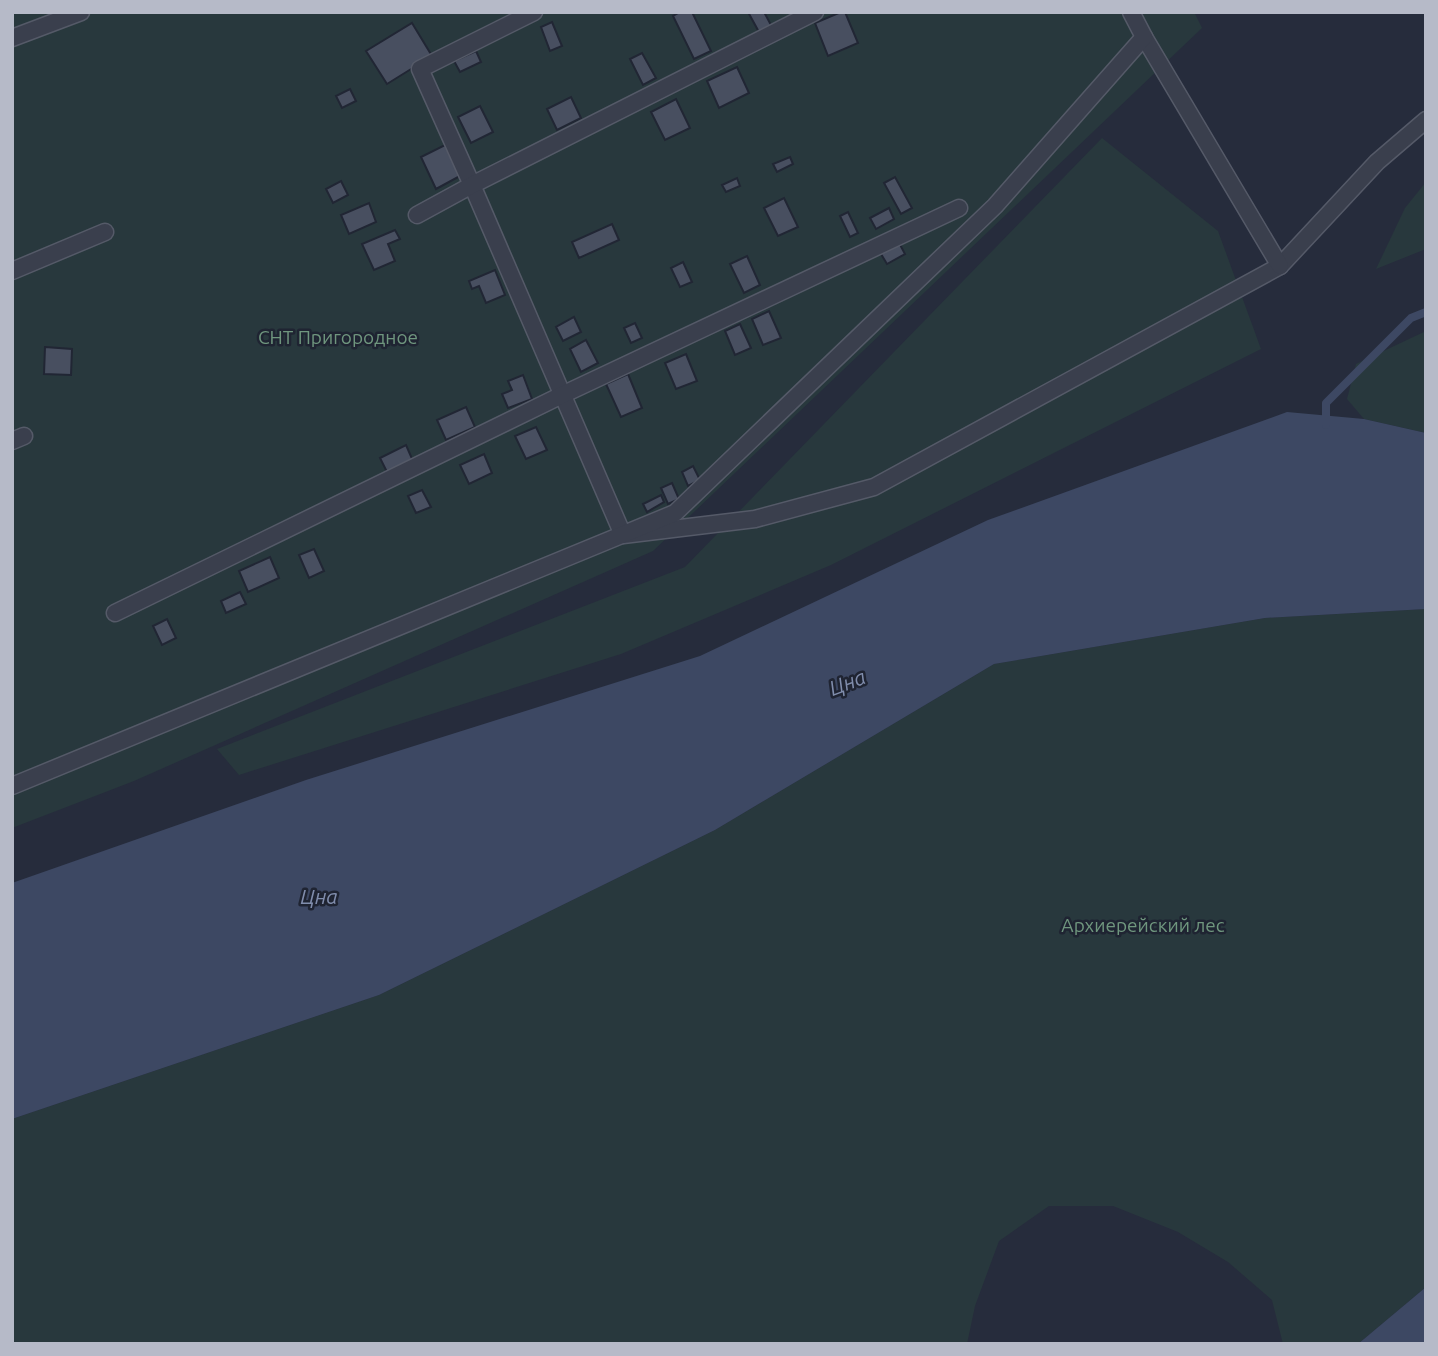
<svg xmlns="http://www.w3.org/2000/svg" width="1438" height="1356" font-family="Ubuntu,sans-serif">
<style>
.green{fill:#28383d}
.water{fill:#3d4863}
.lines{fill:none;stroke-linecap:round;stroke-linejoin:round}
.stream{stroke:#3d4863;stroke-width:8}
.building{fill:#484f60;stroke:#212634;stroke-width:2}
.service-casing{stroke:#555a68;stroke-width:19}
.service{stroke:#3a3f4d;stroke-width:16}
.labels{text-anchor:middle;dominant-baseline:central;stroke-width:5;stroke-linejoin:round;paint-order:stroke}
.park-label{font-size:19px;fill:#6f967e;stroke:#1f2432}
.water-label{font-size:21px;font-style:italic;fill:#808dac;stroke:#1f2432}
</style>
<rect width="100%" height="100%" fill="#262c3c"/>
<!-- green -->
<g class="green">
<path d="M12,12H1194L1202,28L653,551L134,781L12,828Z"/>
<path d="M1102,138L1218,231L1261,349L831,565L621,654L239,775L217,749L685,567Z"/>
<path d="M1426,182V249L1376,269L1405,208Z"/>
<path d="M1426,331V433L1364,419L1347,399L1356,364Z"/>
<path d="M1426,609V1287L1358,1344H1283L1272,1300L1228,1262L1178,1232L1113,1206H1049L999,1241L975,1306L967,1344H12V1119L379,995L715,830L994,664L1265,618Z"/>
</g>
<!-- water -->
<g class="water">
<path d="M1287,412L1364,419L1426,433V609L1265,618L994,664L715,830L379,995L12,1119V883L306,780L700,656L988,520Z"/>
<path d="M1426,1287V1344H1358Z"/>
</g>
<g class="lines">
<!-- stream -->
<path class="stream" d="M1326,425V403L1411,318L1426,312"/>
</g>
<!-- building -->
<g class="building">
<path d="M680,12H692L711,51L694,59L673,16Z"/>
<path d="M748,12H764L771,25L759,32Z"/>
<path d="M841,12H845L858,43L828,56L815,23Z"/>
<path d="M552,22L562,46L550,51L541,27Z"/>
<path d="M412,23L432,56L387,84L366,51Z"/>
<path d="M476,51L481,62L460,72L454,61Z"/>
<path d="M642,53L656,78L643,85L630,59Z"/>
<path d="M737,67L749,93L719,108L707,81Z"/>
<path d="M350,89L356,101L342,108L336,96Z"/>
<path d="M571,97L581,118L557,130L547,109Z"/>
<path d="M676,99L690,128L665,140L651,112Z"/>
<path d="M480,106L493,132L471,143L458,117Z"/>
<path d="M445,145L460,176L436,189L421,157Z"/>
<path d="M790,157L793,164L777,172L773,164Z"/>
<path d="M895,177L912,208L901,214L884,183Z"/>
<path d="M737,178L740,186L726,192L722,185Z"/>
<path d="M341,181L348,195L333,203L326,189Z"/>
<path d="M784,198L798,227L778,236L764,208Z"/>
<path d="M369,203L376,222L349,234L341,215Z"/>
<path d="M889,208L894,219L876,229L870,218Z"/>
<path d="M848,212L858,233L850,237L840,216Z"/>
<path d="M612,224L619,240L579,258L572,242Z"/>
<path d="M395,230L400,239L388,244L395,261L374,270L362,244Z"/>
<path d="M897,239L905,254L887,264L878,249Z"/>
<path d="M747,256L760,285L744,293L730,264Z"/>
<path d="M683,262L692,282L680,287L671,268Z"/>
<path d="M495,270L505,295L486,303L479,286L472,289L469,281Z"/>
<path d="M769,311L781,338L763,345L752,319Z"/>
<path d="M574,317L581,332L563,341L556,327Z"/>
<path d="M635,323L642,338L631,343L624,328Z"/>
<path d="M740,324L751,348L735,355L725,331Z"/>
<path d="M586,340L598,363L581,372L570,349Z"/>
<path d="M45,347L72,349L71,375L44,374Z"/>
<path d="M686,354L697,381L676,389L665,363Z"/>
<path d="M628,374L642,408L621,417L606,384Z"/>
<path d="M523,375L532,399L508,408L502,394L512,390L508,381Z"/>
<path d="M466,407L475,427L446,440L437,420Z"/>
<path d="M536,427L547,450L526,459L515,436Z"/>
<path d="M406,445L413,461L388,474L380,458Z"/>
<path d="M484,454L492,473L469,484L460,465Z"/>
<path d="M693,466L700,480L688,486L682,472Z"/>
<path d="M672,483L679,499L668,504L661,488Z"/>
<path d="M422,490L431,507L416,513L408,496Z"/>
<path d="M661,495L664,502L647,512L643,504Z"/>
<path d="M314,549L324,571L309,578L299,555Z"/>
<path d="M270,557L279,578L248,592L239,571Z"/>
<path d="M240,592L246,604L226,613L221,601Z"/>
<path d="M167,619L176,638L162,645L153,626Z"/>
</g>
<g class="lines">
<!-- service casing -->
<g class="service-casing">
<g id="service">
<path d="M534,12L420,69L472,185L623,535L755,519L874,487L1280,266L1377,162L1426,120"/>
<path d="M1144,37L1280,266"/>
<path d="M12,38L81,12"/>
<path d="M417,215L472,185L815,12"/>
<path d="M12,271L105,232"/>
<path d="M12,441L24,436"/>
<path d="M115,613L562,395L959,208"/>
<path d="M12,786L675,513L995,206L1144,37L1131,12"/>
</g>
</g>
<!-- service -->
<use href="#service" class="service"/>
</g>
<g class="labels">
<!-- park labels -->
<g class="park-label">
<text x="338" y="337">СНТ Пригородное</text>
<text x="1143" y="925">Архиерейский лес</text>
</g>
<!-- water labels -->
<g class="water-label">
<text transform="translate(847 682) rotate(-21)">Цна</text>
<text x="319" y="896">Цна</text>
</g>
</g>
<!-- border -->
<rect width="1438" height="1356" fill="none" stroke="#b6bac8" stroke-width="28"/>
</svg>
